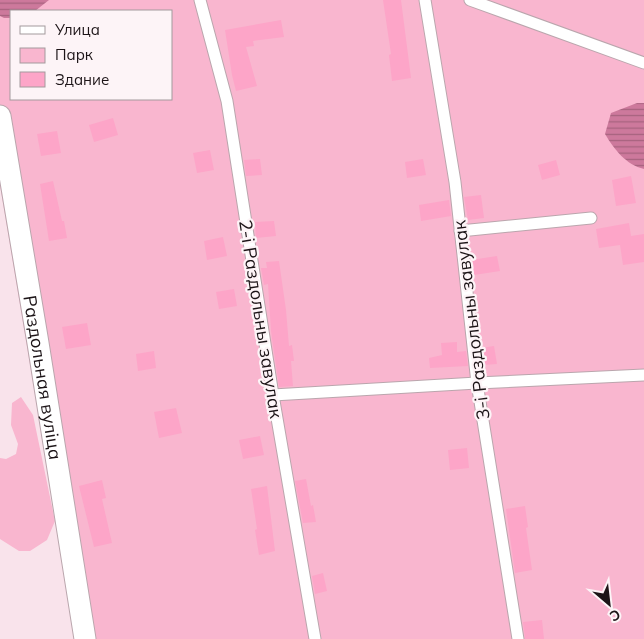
<svg xmlns="http://www.w3.org/2000/svg" width="644" height="639" font-family="Mulish,sans-serif">
<style>
.green{fill:#f9b6cf;fill-rule:evenodd}
.water{fill:url(#water-rules)}
.building{fill:#fda5c8}
.lines{fill:none;stroke-linecap:round;stroke-linejoin:round}
.service-casing{stroke:#baa6ad;stroke-width:13}
.minor-casing{stroke:#baa6ad;stroke-width:23}
.service{stroke:#fff;stroke-width:11}
.minor{stroke:#fff;stroke-width:21}
.labels{text-anchor:middle;dominant-baseline:central;stroke-width:4.5;stroke-linejoin:round;paint-order:stroke}
.street-label{font-size:18px;fill:#1c1417;stroke:#fdf4f7}
</style>
<defs>
<pattern id="water-rules" width="6" height="5" patternUnits="userSpaceOnUse" patternTransform="scale(1.25)"><rect width="6" height="5" fill="#cd799c"/><path d="M0 2.5h6" fill="none" stroke="#a6627e"/></pattern>
</defs>
<rect width="100%" height="100%" fill="#f9e3eb"/>
<!-- green -->
<g class="green">
<path d="M0,0H644V639H76L0,185ZM11,11H171V99H11Z"/>
<path d="M21,397L33,415L55,521L47,540L30,551H19L0,539V458L6,459L16,454L18,444L11,425L12,403Z"/>
</g>
<!-- water -->
<g class="water">
<path d="M0,0H49L35,11H11V18H4L0,16Z"/>
<path d="M637,103H644V169C626,165 614,149 605,134L611,113Z"/>
</g>
<!-- building -->
<g class="building">
<path d="M383,0H401L411,78L392,81L389,55L391,54Z"/>
<path d="M281,20L284,37L253,41L254,46L246,47L257,86L236,91L232,75L225,30Z"/>
<path d="M113,118L118,135L94,142L89,125Z"/>
<path d="M57,131L61,153L41,156L37,134Z"/>
<path d="M210,150L214,170L197,173L193,153Z"/>
<path d="M260,159L262,175L246,176L244,160Z"/>
<path d="M423,159L426,175L407,178L405,162Z"/>
<path d="M556,160L560,175L542,180L538,165Z"/>
<path d="M631,176L636,203L616,206L612,180Z"/>
<path d="M53,181L62,221H64L67,238L49,241L40,184Z"/>
<path d="M481,195L484,218L468,220L464,197Z"/>
<path d="M449,200L451,216L421,221L419,205Z"/>
<path d="M274,221L276,236L256,238L255,222Z"/>
<path d="M629,223L631,236L644,234V262L623,265L620,245L599,248L596,229Z"/>
<path d="M223,237L227,256L207,260L204,241Z"/>
<path d="M497,256L500,271L474,275L471,260Z"/>
<path d="M279,261L286,310L289,346L292,345L294,361H291L293,386L279,387L271,331L268,284L264,285L261,268H267L266,262Z"/>
<path d="M234,289L237,306L219,309L216,292Z"/>
<path d="M87,323L91,345L66,349L62,327Z"/>
<path d="M457,342V352L466,351L468,366L430,368L429,358L442,355L441,343Z"/>
<path d="M494,346L497,364L483,365L481,348Z"/>
<path d="M154,351L156,368L138,371L136,354Z"/>
<path d="M176,408L182,433L159,438L154,412Z"/>
<path d="M260,436L264,455L243,459L239,440Z"/>
<path d="M467,448L469,468L450,470L448,450Z"/>
<path d="M306,479L311,506L313,505L316,522L303,523L295,481Z"/>
<path d="M102,480L106,498L102,499L112,543L94,547L79,486Z"/>
<path d="M267,486L275,551L259,555L255,530L257,529L251,489Z"/>
<path d="M525,506L528,527L526,528L532,570L515,573L506,509Z"/>
<path d="M323,573L327,591L315,594L312,576Z"/>
<path d="M542,620L544,639H525L523,622Z"/>
</g>
<g class="lines">
<!-- service casing -->
<g class="service-casing">
<g id="service">
<path d="M200,0L227,101L273,395L315,639"/>
<path d="M425,0L455,182L477,383L518,639"/>
<path d="M470,0L644,63"/>
<path d="M460,231L591,218"/>
<path d="M273,395L477,383L644,375"/>
</g>
</g>
<!-- minor casing -->
<g class="minor-casing">
<g id="minor">
<path id="s1" d="M0,116L38,343L85,639"/>
</g>
</g>
<!-- service -->
<use href="#service" class="service"/>
<!-- minor -->
<use href="#minor" class="minor"/>
</g>
<g class="labels">
<!-- street labels -->
<g class="street-label">
<text transform="translate(261 319) rotate(81)">2-і Раздольны завулак</text>
<text transform="translate(471 320) rotate(-97)">3-і Раздольны завулак</text>
<text stroke="none"><textPath href="#s1" startOffset="265">Раздольная вуліца</textPath></text>
</g>
</g>
<!-- legend -->
<rect x="10" y="10" width="162" height="90" fill="#fdf4f7" stroke="#a39a9d"/>
<rect x="20" y="26" width="25" height="8" fill="#ffffff" stroke="#a39a9d"/>
<text x="55" y="35" font-size="15" fill="#1c1417">Улица</text>
<rect x="20" y="48" width="25" height="15" fill="#f9b6cf" stroke="#a39a9d"/>
<text x="55" y="60" font-size="15" fill="#1c1417">Парк</text>
<rect x="20" y="72" width="25" height="15" fill="#fda5c8" stroke="#a39a9d"/>
<text x="55" y="85" font-size="15" fill="#1c1417">Здание</text>
<!-- north arrow -->
<g transform="translate(609 604) rotate(152)" stroke="#fdf4f7" stroke-width="4" paint-order="stroke">
<path d="M0-4L9 19L0 12L-9 19Z" fill="#1c1417"/>
<text y="-8" font-size="14" font-weight="bold" text-anchor="middle" fill="#1c1417">С</text>
</g>
</svg>
